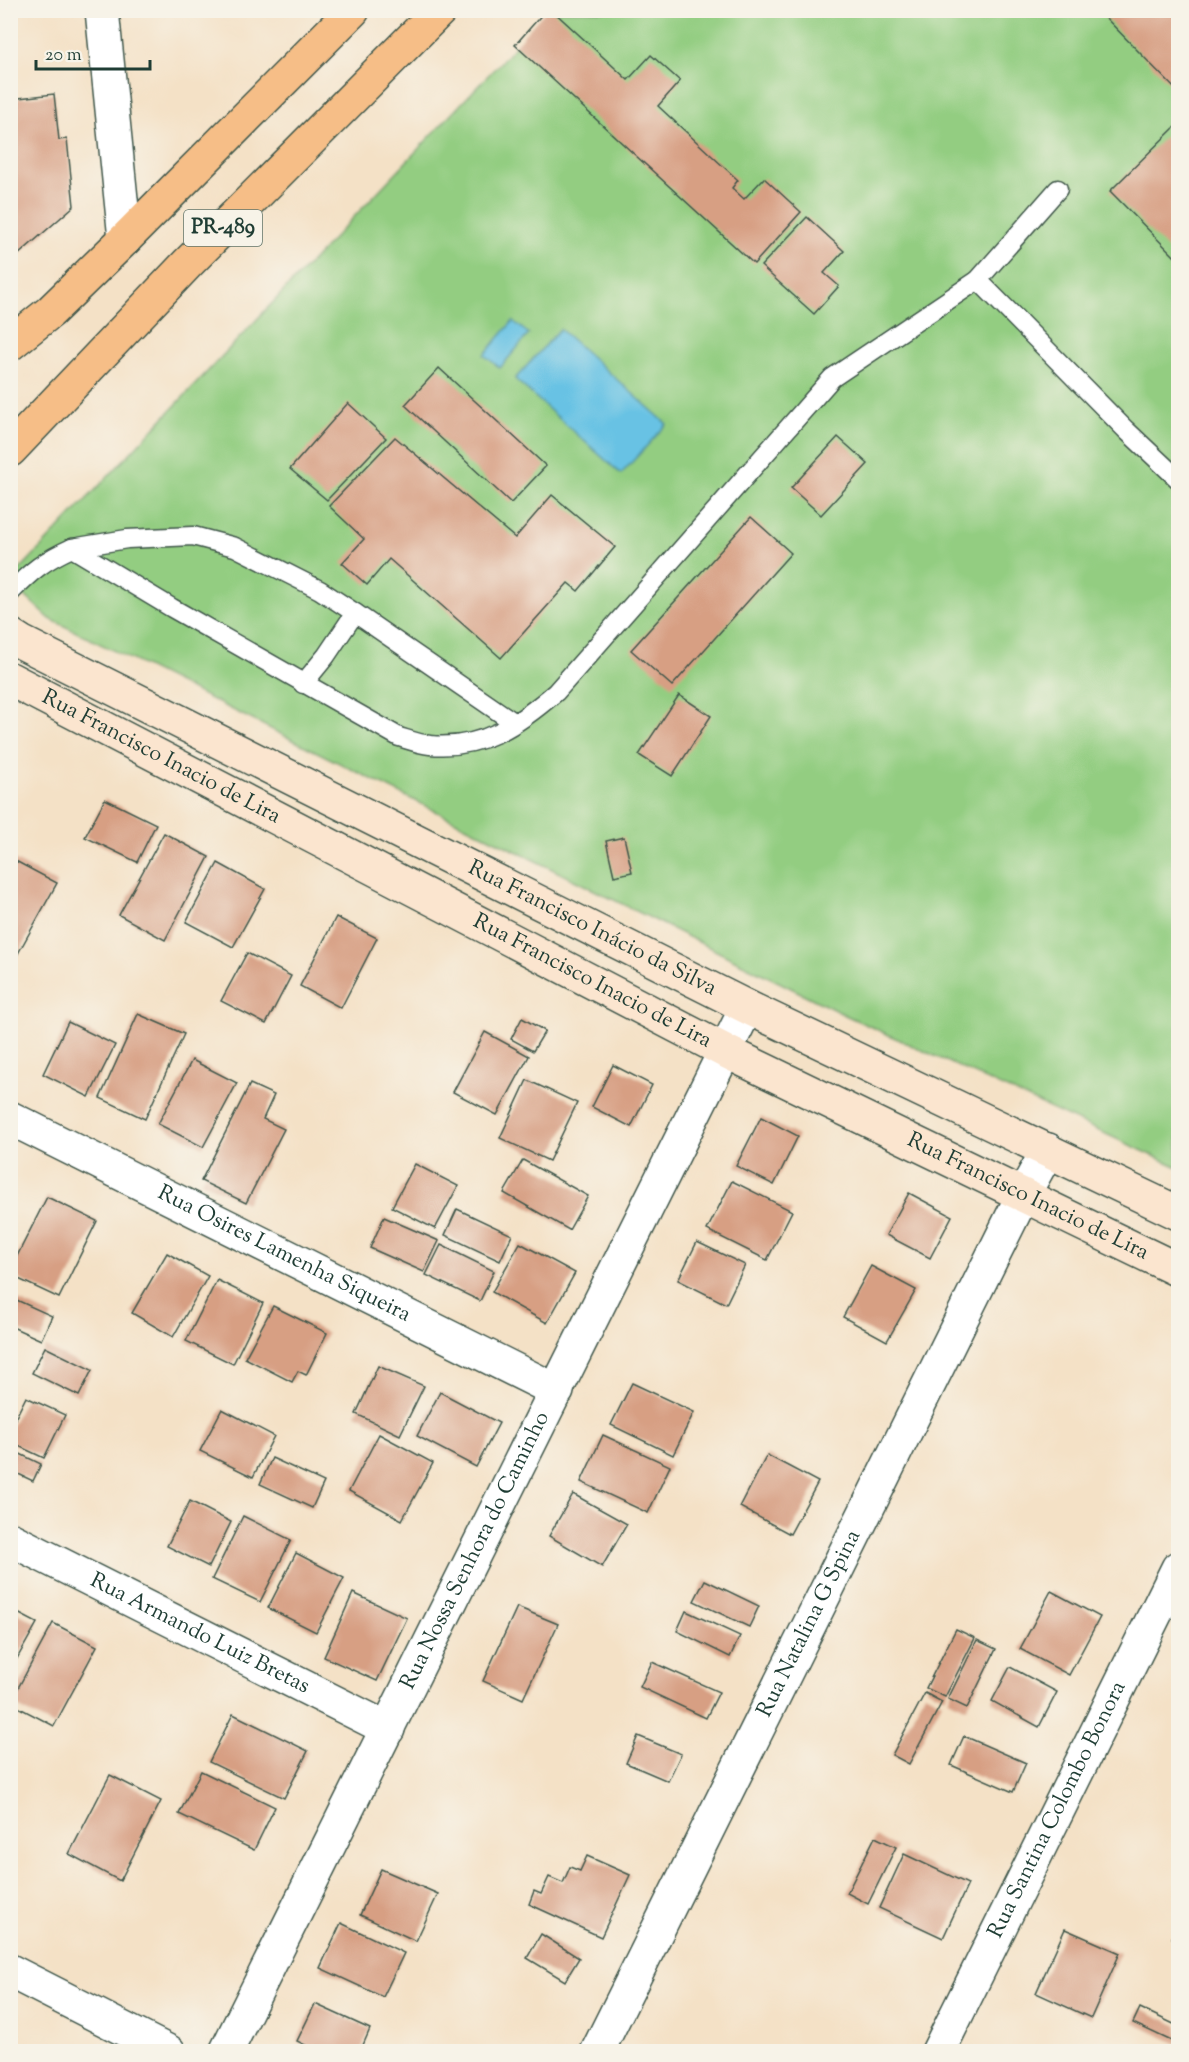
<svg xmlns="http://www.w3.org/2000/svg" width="1189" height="2062" font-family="'Sorts Mill Goudy',serif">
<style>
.green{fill:#93cd81;stroke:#59855a;stroke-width:1.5}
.water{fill:#67c2e4;stroke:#43808c;stroke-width:1.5}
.building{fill:#d79f83}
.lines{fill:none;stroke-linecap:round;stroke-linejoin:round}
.lane-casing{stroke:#3f564a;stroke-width:21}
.street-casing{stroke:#3f564a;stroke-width:36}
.secondary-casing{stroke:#3f564a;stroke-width:36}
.primary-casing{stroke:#3f564a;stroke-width:36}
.lane{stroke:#fff;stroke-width:18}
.street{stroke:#fff;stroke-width:33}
.secondary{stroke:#fbe5cf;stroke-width:33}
.primary{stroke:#f6be87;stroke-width:33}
.labels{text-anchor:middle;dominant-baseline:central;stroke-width:4.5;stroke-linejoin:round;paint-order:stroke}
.shield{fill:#f7f3e8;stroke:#60746a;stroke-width:1.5}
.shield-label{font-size:21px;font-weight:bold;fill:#1f3d34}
.street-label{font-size:22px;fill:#1f3d34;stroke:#f7f3e8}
</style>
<rect width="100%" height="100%" fill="#f7f3e8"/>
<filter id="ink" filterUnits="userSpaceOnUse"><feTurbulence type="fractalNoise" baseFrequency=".0167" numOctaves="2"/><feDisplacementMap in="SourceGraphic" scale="12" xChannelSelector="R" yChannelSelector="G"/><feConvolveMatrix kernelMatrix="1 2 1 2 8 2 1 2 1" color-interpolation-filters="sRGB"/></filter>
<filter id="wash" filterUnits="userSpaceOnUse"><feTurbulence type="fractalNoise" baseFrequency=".008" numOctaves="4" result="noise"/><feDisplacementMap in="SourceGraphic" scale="24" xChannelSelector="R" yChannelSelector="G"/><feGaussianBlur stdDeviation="1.35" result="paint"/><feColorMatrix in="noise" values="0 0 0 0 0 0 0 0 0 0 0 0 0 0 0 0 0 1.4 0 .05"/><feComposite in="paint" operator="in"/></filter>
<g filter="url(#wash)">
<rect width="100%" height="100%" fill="#f4e1c6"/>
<!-- green -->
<path class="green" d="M549,11H1178V1167L845,1015L50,619L11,583L10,580Z"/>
<!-- water -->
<g class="water">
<path d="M513,321L529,334L500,368L484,355Z"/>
<path d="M560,329L667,424L621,474L515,379Z"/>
</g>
<g id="blocks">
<!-- building -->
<g class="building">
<path d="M546,10H552L628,80L651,55L680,81L658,106L738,180L732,188L744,199L764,178L801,212L754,264L515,45Z"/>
<path d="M1098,10H1178V92Z"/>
<path d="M54,94L59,140L67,139L74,206L10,262V99Z"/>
<path d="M1178,124V260L1110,191Z"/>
<path d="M807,217L844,251L824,273L839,286L814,314L761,266Z"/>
<path d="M439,368L546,466L511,503L405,405Z"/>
<path d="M348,403L386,438L327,500L290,469Z"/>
<path d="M395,437L515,538L552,495L615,547L578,591L568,583L501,658L389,559L367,585L342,563L364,539L329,506Z"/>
<path d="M838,437L868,464L821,515L791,488Z"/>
<path d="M751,517L791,553L672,686L631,650Z"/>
<path d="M679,695L711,716L672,776L639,755Z"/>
<path d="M105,799L156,824L137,862L85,837Z"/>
<path d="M164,833L209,857L165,940L119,915Z"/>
<path d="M624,837L632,872L614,876L606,841Z"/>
<path d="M10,858L57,883L10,968Z"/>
<path d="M218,863L265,889L233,947L186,922Z"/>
<path d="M336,917L377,938L341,1008L300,986Z"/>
<path d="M247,953L291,976L266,1024L221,1001Z"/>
<path d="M138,1014L184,1034L145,1119L100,1098Z"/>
<path d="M522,1018L545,1031L533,1051L511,1039Z"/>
<path d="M68,1022L115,1045L89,1097L43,1074Z"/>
<path d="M485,1032L529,1056L497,1115L453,1092Z"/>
<path d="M192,1060L237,1083L203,1147L158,1124Z"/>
<path d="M613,1065L652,1085L631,1127L592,1107Z"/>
<path d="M527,1080L577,1103L549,1161L500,1138Z"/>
<path d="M250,1084L274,1095L263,1119L284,1129L246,1203L201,1181Z"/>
<path d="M761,1117L798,1136L774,1185L736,1166Z"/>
<path d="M523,1160L588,1196L569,1230L504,1193Z"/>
<path d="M415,1164L458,1186L435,1229L392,1207Z"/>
<path d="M732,1181L792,1211L767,1260L707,1230Z"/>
<path d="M909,1193L952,1216L930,1258L886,1235Z"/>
<path d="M47,1197L97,1221L59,1298L10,1275V1270Z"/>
<path d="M457,1209L512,1235L500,1261L445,1235Z"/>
<path d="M384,1217L439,1241L424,1272L370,1248Z"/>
<path d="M697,1242L745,1265L726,1304L678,1280Z"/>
<path d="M520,1243L575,1273L547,1323L492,1292Z"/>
<path d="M441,1245L494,1271L480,1301L426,1275Z"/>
<path d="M167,1253L208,1276L173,1337L132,1313Z"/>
<path d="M871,1266L916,1290L887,1341L843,1317Z"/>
<path d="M217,1280L263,1303L233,1364L186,1341Z"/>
<path d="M10,1297L52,1316L41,1340L10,1326Z"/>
<path d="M273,1306L327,1333L306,1375L298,1371L292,1382L245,1358Z"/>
<path d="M45,1347L92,1370L79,1396L32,1373Z"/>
<path d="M378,1366L424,1386L400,1435L356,1414Z"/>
<path d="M632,1383L694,1412L673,1455L611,1425Z"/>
<path d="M440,1392L499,1423L476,1467L417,1436Z"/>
<path d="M26,1397L65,1415L44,1458L10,1442V1429Z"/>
<path d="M222,1409L274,1436L253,1477L200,1451Z"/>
<path d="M379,1434L433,1463L402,1520L349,1491Z"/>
<path d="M603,1435L670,1466L648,1513L581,1482Z"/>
<path d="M10,1449L41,1464L33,1481L10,1470Z"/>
<path d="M767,1455L818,1482L790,1534L740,1507Z"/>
<path d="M272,1458L324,1482L312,1508L260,1484Z"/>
<path d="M573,1494L627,1524L602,1567L549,1536Z"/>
<path d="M190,1501L231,1522L209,1567L167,1546Z"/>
<path d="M243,1516L291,1540L260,1602L212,1579Z"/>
<path d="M296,1553L344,1578L316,1632L268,1608Z"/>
<path d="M705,1580L759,1606L749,1627L694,1601Z"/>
<path d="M1051,1591L1100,1617L1069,1675L1020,1649Z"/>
<path d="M353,1593L407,1618L377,1681L324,1657Z"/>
<path d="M517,1607L558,1624L523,1699L483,1681Z"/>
<path d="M10,1609L37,1623L10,1671Z"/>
<path d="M686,1611L740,1636L730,1657L677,1631Z"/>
<path d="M53,1623L97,1646L54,1726L10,1703Z"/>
<path d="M956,1629L975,1638L945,1697L926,1688Z"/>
<path d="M977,1640L996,1649L967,1708L948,1699Z"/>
<path d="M652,1662L719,1692L706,1718L640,1687Z"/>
<path d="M1010,1667L1057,1692L1039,1727L992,1701Z"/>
<path d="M925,1693L942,1702L909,1764L892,1755Z"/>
<path d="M233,1714L308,1751L284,1798L209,1762Z"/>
<path d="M638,1736L681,1754L668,1781L626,1763Z"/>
<path d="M964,1736L1026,1763L1013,1792L951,1765Z"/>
<path d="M201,1771L275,1807L254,1850L179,1814Z"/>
<path d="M110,1775L161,1801L120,1881L69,1854Z"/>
<path d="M875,1837L896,1847L868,1904L847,1893Z"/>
<path d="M904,1854L968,1884L943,1938L879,1908Z"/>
<path d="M587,1856L630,1875L601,1937L529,1904L534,1891L541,1894L549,1877L563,1883L570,1867L580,1871Z"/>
<path d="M381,1869L438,1894L416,1941L360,1915Z"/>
<path d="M341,1923L404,1953L383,1997L320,1968Z"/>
<path d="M1178,1924V1941L1172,1938Z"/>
<path d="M1065,1929L1120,1953L1091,2018L1036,1993Z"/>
<path d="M541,1934L579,1958L565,1981L527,1958Z"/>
<path d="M315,2004L370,2029L360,2052H319L297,2041Z"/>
<path d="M1140,2008L1178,2026V2044L1133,2023Z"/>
</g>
</g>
</g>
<g filter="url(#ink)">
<use href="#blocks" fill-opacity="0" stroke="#3f564a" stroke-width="1.5"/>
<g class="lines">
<!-- lane casing -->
<g class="lane-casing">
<g id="lane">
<path d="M978,280L1126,430L1178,479"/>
<path d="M72,548L127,539L193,536L235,547L320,590L355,613L326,656L303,684"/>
<path d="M10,593C31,571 45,560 72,548L172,608L399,737C409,740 420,744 430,745C482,750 519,724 556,692L832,378L978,280L1058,189"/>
<path d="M355,613L515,723"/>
</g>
</g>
<!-- street casing -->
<g class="street-casing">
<g id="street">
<path d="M102,10L125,239"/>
<path id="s1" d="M10,1118L557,1391"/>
<path id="s2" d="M10,1539L388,1729"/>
<path d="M10,1971L169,2052"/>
<path id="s3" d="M226,2052L747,1007"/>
<path id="s4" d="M597,2052L1023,1195L1048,1150"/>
<path id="s5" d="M938,2052L1178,1568"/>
</g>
</g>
<!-- secondary casing -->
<g class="secondary-casing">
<g id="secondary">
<path id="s6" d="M10,635L21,642L747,1007L1178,1213"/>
<path id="s7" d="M10,679L725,1051L1178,1270"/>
</g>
</g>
<!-- primary casing -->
<g class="primary-casing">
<g id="primary">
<path d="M10,344L50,312L125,239L353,10"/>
<path d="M10,450L188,263L440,10"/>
</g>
</g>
<!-- lane -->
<use href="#lane" class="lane"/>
<!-- street -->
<use href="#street" class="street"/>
<!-- secondary -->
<use href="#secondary" class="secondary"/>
<!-- primary -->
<use href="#primary" class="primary"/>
</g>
</g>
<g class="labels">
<!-- shield labels -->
<rect class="shield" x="184" y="210" width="78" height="36" rx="4.5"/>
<g class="shield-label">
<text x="223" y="228">PR-489</text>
</g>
<!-- street labels -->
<g class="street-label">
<text stroke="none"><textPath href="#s7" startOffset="170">Rua Francisco Inacio de Lira</textPath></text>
<text stroke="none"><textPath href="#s6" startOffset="652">Rua Francisco Inácio da Silva</textPath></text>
<text stroke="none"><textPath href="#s7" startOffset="656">Rua Francisco Inacio de Lira</textPath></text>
<text stroke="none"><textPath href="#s7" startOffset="1142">Rua Francisco Inacio de Lira</textPath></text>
<text stroke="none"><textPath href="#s1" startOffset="306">Rua Osires Lamenha Siqueira</textPath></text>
<text stroke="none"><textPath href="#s3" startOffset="560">Rua Nossa Senhora do Caminho</textPath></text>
<text stroke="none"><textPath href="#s4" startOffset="478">Rua Natalina G Spina</textPath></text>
<text stroke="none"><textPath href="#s2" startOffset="212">Rua Armando Luiz Bretas</textPath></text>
<text stroke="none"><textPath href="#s5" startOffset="270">Rua Santina Colombo Bonora</textPath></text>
</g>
</g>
<!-- margin -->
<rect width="1189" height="2062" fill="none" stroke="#f7f3e8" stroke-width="36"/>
<!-- scale -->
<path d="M36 60v9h114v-9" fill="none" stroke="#1f3d34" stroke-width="3"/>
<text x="45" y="60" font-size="18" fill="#1f3d34" stroke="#f7f3e8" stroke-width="4.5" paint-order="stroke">20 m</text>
</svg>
